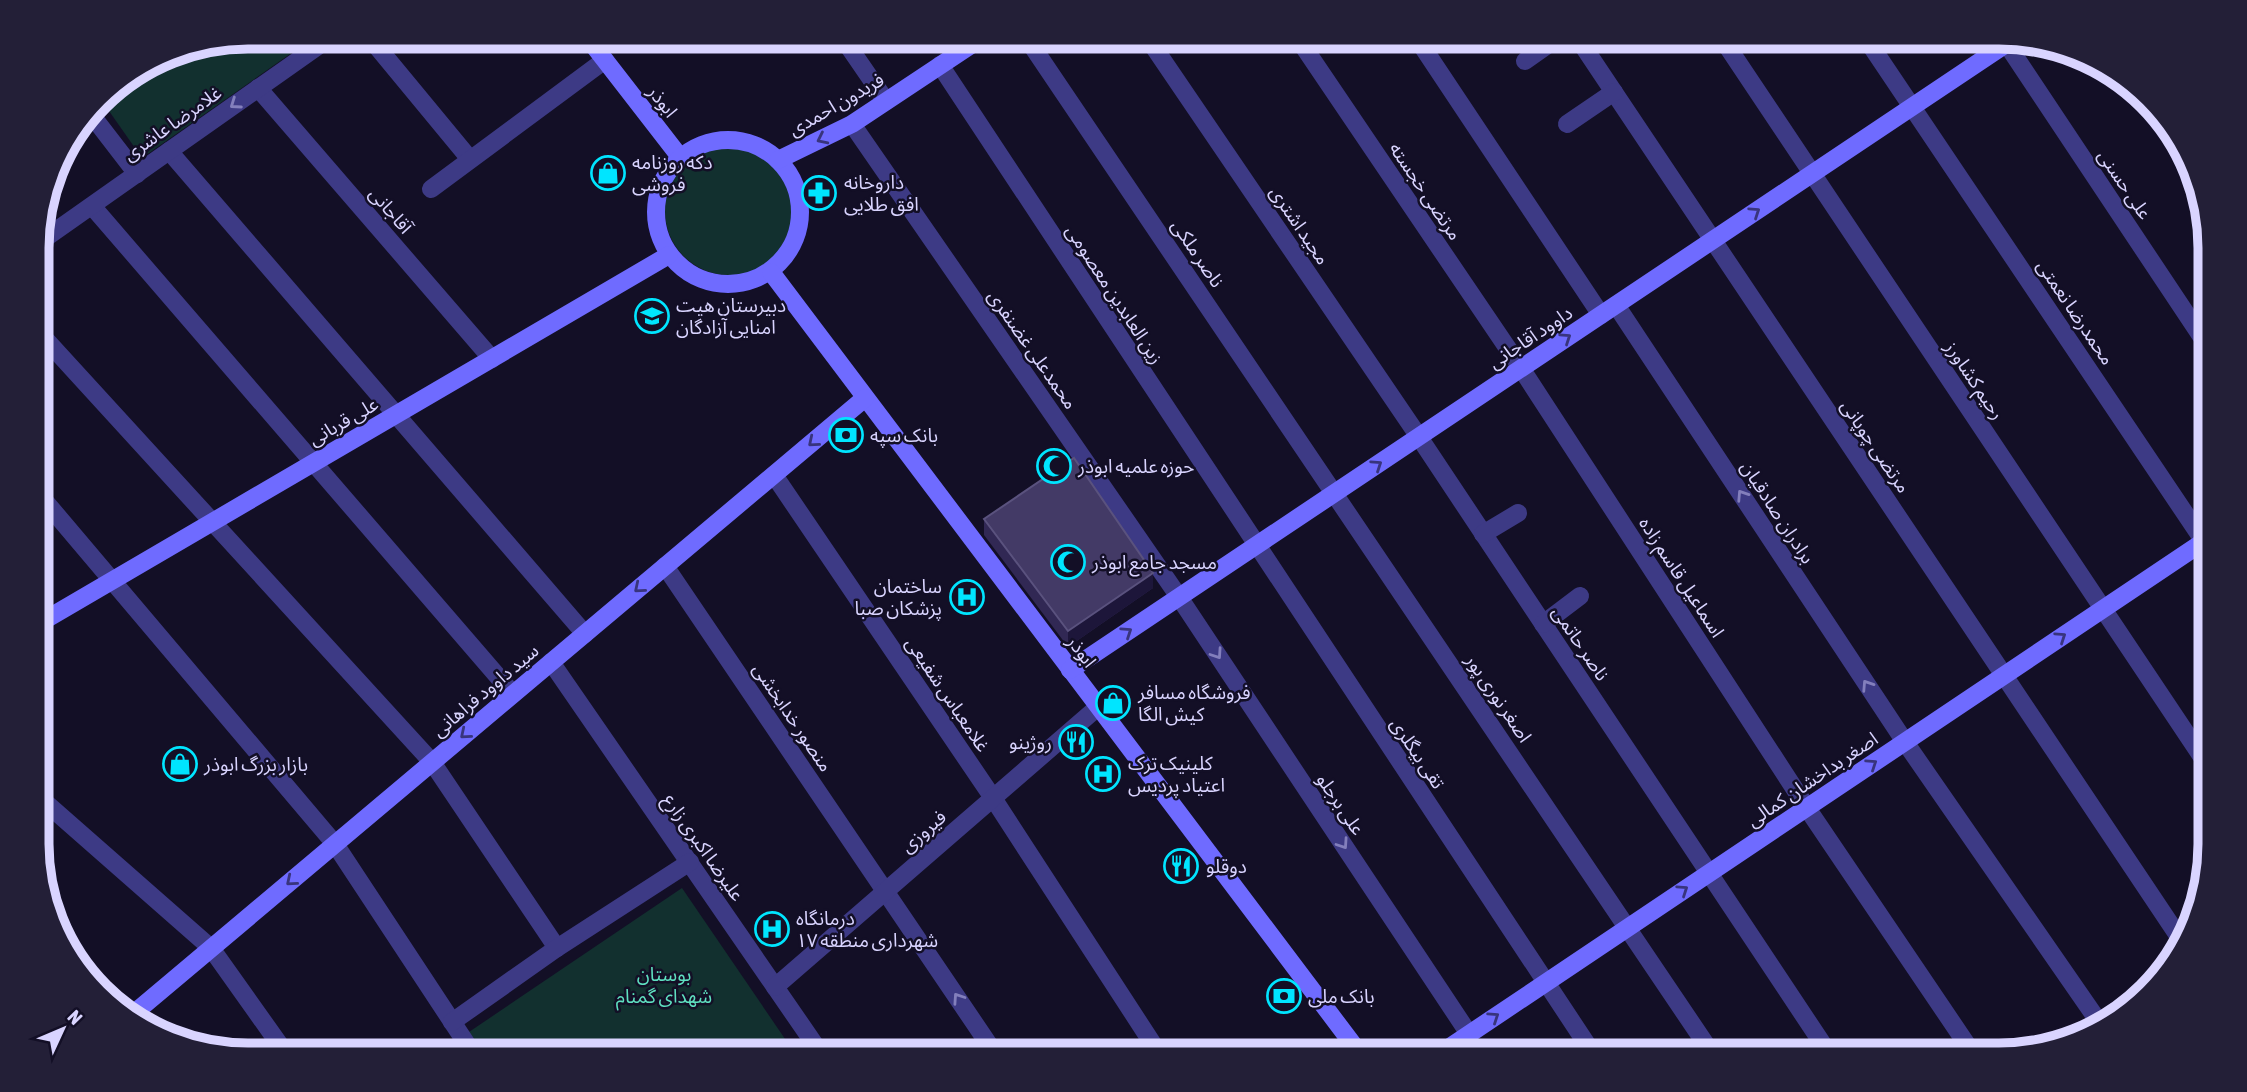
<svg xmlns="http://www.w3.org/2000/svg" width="2247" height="1092" font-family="'Asap Condensed','Noto Sans Arabic',sans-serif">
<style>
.green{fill:#12302f}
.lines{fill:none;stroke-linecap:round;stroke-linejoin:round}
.street{stroke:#3d3a85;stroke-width:18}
.secondary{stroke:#6f6bff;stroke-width:18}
.wall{fill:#312854}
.shaded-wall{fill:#1d163a}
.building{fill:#433a66;stroke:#5a527e;stroke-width:2}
.oneway{stroke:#837fbc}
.oneway2{stroke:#38347d}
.labels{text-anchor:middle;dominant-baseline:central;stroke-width:5;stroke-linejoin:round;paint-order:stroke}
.street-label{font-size:19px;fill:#d9d4ff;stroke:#130f26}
.poi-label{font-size:19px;fill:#d9d4ff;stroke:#130f26;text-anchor:start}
.park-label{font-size:19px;fill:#5fe0c0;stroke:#130f26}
.rim{fill:none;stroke:#d9d4ff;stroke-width:9}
</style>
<rect width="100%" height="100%" fill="#130f26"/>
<!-- green -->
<g class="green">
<path d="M248,37H293L300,47L142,158L102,101L171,52Z"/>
<circle cx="729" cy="211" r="64"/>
<path d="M682,888L796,1055H480L466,1034Z"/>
</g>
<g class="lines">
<!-- street -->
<g class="street">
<path d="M369,37L469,158"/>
<path d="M842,37L886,101"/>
<path d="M1026,37L1713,1055"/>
<path d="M1147,37L1419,437L1830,1055"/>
<path d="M1297,37L1521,368L1807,808L1974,1055"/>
<path d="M1416,37L1601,315"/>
<path d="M1577,37L2183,943"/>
<path d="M1721,37L2210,769"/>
<path d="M1865,37L2209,549"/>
<path d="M2002,37L2209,348"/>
<path d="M1525,61L1559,37"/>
<path d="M940,65L1594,1055"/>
<path d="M258,88L492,359"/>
<path d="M90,113L137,174"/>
<path d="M852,124L1179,597L1469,1034"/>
<path d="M1567,124L1614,92"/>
<path d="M169,151L585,634"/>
<path d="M431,189L605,60"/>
<path d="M92,206L513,694"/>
<path d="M37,244L331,37"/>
<path d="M1616,305L1905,742L2101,1025"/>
<path d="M37,330L432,762L557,948"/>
<path d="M774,475L993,798L1160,1055"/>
<path d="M38,493L335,844L474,1055"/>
<path d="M1483,534L1518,513"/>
<path d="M665,566L996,1055"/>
<path d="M1543,624L1580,596"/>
<path d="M551,662L822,1055"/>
<path d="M38,796L211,948L287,1055"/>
<path d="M775,987L1098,707"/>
<path d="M452,1022L557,948L690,862"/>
</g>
<!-- secondary -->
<g class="secondary">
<path d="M587,37L680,157"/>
<circle cx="728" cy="212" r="72"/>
<path d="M778,160L852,124L983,37"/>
<path d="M771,272L1361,1055"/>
<path d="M38,624L669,255"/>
<path d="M1070,670L2012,40"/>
<path d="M132,1015L865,398"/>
<path d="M1438,1055L2209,538"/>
</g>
</g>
<!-- wall -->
<path class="wall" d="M984,519L1153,588L1068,647L984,535Z"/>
<!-- shaded-wall -->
<path class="shaded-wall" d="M1153,573V588L1068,647V631Z"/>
<!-- building -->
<path class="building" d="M1074,458L1153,573L1068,631L984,519Z"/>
<!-- one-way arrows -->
<defs><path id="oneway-chevron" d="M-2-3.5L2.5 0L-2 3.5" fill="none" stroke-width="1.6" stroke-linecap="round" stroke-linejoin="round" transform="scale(1.75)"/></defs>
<g class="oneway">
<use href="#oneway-chevron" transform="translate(235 104) rotate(145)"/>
<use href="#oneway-chevron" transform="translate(1742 495) rotate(-123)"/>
<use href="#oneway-chevron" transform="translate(1217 654) rotate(56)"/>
<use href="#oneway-chevron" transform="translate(1867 685) rotate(-123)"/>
<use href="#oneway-chevron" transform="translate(1343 844) rotate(56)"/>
<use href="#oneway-chevron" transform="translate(958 998) rotate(-124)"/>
</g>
<g class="oneway2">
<use href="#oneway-chevron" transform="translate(822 139) rotate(154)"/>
<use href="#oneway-chevron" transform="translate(1755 212) rotate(-34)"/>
<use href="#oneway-chevron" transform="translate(1566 338) rotate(-34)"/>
<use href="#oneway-chevron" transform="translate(813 442) rotate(140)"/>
<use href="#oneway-chevron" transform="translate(1377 465) rotate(-34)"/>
<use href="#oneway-chevron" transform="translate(639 588) rotate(140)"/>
<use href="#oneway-chevron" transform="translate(1127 632) rotate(-34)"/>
<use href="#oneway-chevron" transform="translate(2061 637) rotate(-34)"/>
<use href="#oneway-chevron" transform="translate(465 734) rotate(140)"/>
<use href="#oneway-chevron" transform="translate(1872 764) rotate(-34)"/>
<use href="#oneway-chevron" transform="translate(291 881) rotate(140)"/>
<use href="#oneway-chevron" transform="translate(1683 890) rotate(-34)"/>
<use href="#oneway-chevron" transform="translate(1494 1017) rotate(-34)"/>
</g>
<!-- icons -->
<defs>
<g id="shop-ring" transform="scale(1.75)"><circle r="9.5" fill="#130f26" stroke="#00e5ff" stroke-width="1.5"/><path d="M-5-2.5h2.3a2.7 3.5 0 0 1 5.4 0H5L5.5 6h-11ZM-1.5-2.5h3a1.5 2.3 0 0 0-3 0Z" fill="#00e5ff"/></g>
<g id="pharmacy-ring" transform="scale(1.75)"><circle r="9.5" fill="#130f26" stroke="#00e5ff" stroke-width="1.5"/><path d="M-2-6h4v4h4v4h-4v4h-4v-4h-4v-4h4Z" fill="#00e5ff"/></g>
<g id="school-ring" transform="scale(1.75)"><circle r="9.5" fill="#130f26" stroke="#00e5ff" stroke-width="1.5"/><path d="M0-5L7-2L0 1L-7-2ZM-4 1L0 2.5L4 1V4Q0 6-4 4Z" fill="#00e5ff"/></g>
<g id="bank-ring" transform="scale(1.75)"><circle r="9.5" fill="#130f26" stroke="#00e5ff" stroke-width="1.5"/><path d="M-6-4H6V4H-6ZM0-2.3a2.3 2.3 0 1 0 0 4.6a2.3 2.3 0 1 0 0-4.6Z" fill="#00e5ff"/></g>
<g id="mosque-ring" transform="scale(1.75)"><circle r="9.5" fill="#130f26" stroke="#00e5ff" stroke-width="1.5"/><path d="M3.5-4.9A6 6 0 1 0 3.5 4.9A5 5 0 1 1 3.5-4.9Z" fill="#00e5ff"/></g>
<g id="hospital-ring" transform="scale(1.75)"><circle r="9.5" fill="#130f26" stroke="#00e5ff" stroke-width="1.5"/><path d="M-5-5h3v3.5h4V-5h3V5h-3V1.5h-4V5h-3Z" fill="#00e5ff"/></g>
<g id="restaurant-ring" transform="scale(1.75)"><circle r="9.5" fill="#130f26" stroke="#00e5ff" stroke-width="1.5"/><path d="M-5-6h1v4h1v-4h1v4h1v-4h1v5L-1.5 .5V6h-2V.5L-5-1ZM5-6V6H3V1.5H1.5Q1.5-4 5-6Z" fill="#00e5ff"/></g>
</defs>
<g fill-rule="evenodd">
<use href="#shop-ring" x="608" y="173"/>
<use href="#pharmacy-ring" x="819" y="193"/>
<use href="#school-ring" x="652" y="316"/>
<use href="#bank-ring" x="846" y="435"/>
<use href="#mosque-ring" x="1054" y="466"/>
<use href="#mosque-ring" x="1068" y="562"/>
<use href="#hospital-ring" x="967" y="597"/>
<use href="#shop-ring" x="1113" y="703"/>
<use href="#restaurant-ring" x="1076" y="742"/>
<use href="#shop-ring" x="180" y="764"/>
<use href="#hospital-ring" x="1103" y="774"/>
<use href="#restaurant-ring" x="1181" y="866"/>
<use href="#hospital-ring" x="772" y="929"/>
<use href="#bank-ring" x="1284" y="996"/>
</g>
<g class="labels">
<!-- street labels -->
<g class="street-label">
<text transform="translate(663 101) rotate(52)">ابوذر</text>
<text transform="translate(836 104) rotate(-30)">فریدون احمدی</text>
<text transform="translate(172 123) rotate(-35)">غلامرضا عاشری</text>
<text transform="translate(2125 184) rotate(56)">علی حسنی</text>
<text transform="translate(1426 191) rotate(56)">مرتضی خجسته</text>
<text transform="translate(391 210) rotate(49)">آقاجانی</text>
<text transform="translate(1300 225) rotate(56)">مجید اشتری</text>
<text transform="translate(1198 253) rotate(56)">ناصر ملکی</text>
<text transform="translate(1115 294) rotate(57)">زین العابدین معصومی</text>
<text transform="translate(2076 312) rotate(56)">محمدرضا نعمتی</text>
<text transform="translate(1530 337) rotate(-34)">داوود آقاجانی</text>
<text transform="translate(1033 349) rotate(55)">محمدعلی غضنفری</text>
<text transform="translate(1975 380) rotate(56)">رحیم کشاورز</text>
<text transform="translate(343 421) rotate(-30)">علی قربانی</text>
<text transform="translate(1876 446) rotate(56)">مرتضی چوپانی</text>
<text transform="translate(1778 512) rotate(57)">برادران صادقیان</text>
<text transform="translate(1682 577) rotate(57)">اسماعیل قاسم زاده</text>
<text transform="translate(1581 643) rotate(56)">ناصر حاتمی</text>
<text transform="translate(1082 651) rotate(53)">ابوذر</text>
<text transform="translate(485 690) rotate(-40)">سید داوود فراهانی</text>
<text transform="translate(948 694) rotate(56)">غلامعباس شفیعی</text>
<text transform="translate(1499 698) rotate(56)">اصغر نوری پور</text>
<text transform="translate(793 717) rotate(56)">منصور خدابخشی</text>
<text transform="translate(1418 753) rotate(56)">تقی بیگلری</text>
<text transform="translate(1812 779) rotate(-34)">اصغر بداخشان کمالی</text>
<text transform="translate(1341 804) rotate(56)">علی برجلو</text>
<text transform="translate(923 831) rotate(-41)">فیروزی</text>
<text transform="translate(704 847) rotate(55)">علیرضا اکبری زارع</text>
</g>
<!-- poi labels -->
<g class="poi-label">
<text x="632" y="162">دکه روزنامه<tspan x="632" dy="22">فروشی</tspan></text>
<text x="844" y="182">داروخانه<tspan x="844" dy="22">افق طلایی</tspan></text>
<text x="676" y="305">دبیرستان هیت<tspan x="676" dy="22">امنایی آزادگان</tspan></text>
<text x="870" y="435">بانک سپه</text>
<text x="1078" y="466">حوزه علمیه ابوذر</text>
<text x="1092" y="562">مسجد جامع ابوذر</text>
<text x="942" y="586" text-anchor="end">ساختمان<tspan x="942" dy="22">پزشکان صبا</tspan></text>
<text x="1138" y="692">فروشگاه مسافر<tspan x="1138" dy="22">کیش الگا</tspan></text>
<text x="1052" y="742" text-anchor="end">روژینو</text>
<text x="1128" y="763">کلینیک ترک<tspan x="1128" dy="22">اعتیاد پردیس</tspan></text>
<text x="204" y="764">بازار بزرگ ابوذر</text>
<text x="1206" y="866">دوقلو</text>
<text x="796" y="918">درمانگاه<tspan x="796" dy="22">شهرداری منطقه ۱۷</tspan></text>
<text x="1308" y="996">بانک ملی</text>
</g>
<!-- park labels -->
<g class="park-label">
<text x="664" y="974">بوستان<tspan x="664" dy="22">شهدای گمنام</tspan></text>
</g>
</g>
<!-- crop -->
<path d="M0 0H2247V1092H0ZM248 49H1999A199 199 0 0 1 2198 248V844A199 199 0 0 1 1999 1043H248A199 199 0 0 1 49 844V248A199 199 0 0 1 248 49Z" fill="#231f37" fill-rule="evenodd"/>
<path class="rim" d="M248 49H1999A199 199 0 0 1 2198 248V844A199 199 0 0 1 1999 1043H248A199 199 0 0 1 49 844V248A199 199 0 0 1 248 49Z"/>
<!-- north arrow -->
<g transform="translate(63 1029) rotate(46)" stroke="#130f26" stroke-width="5" paint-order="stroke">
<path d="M0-5L12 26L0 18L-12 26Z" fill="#d9d4ff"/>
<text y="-10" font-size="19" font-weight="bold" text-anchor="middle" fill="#d9d4ff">N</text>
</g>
</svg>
